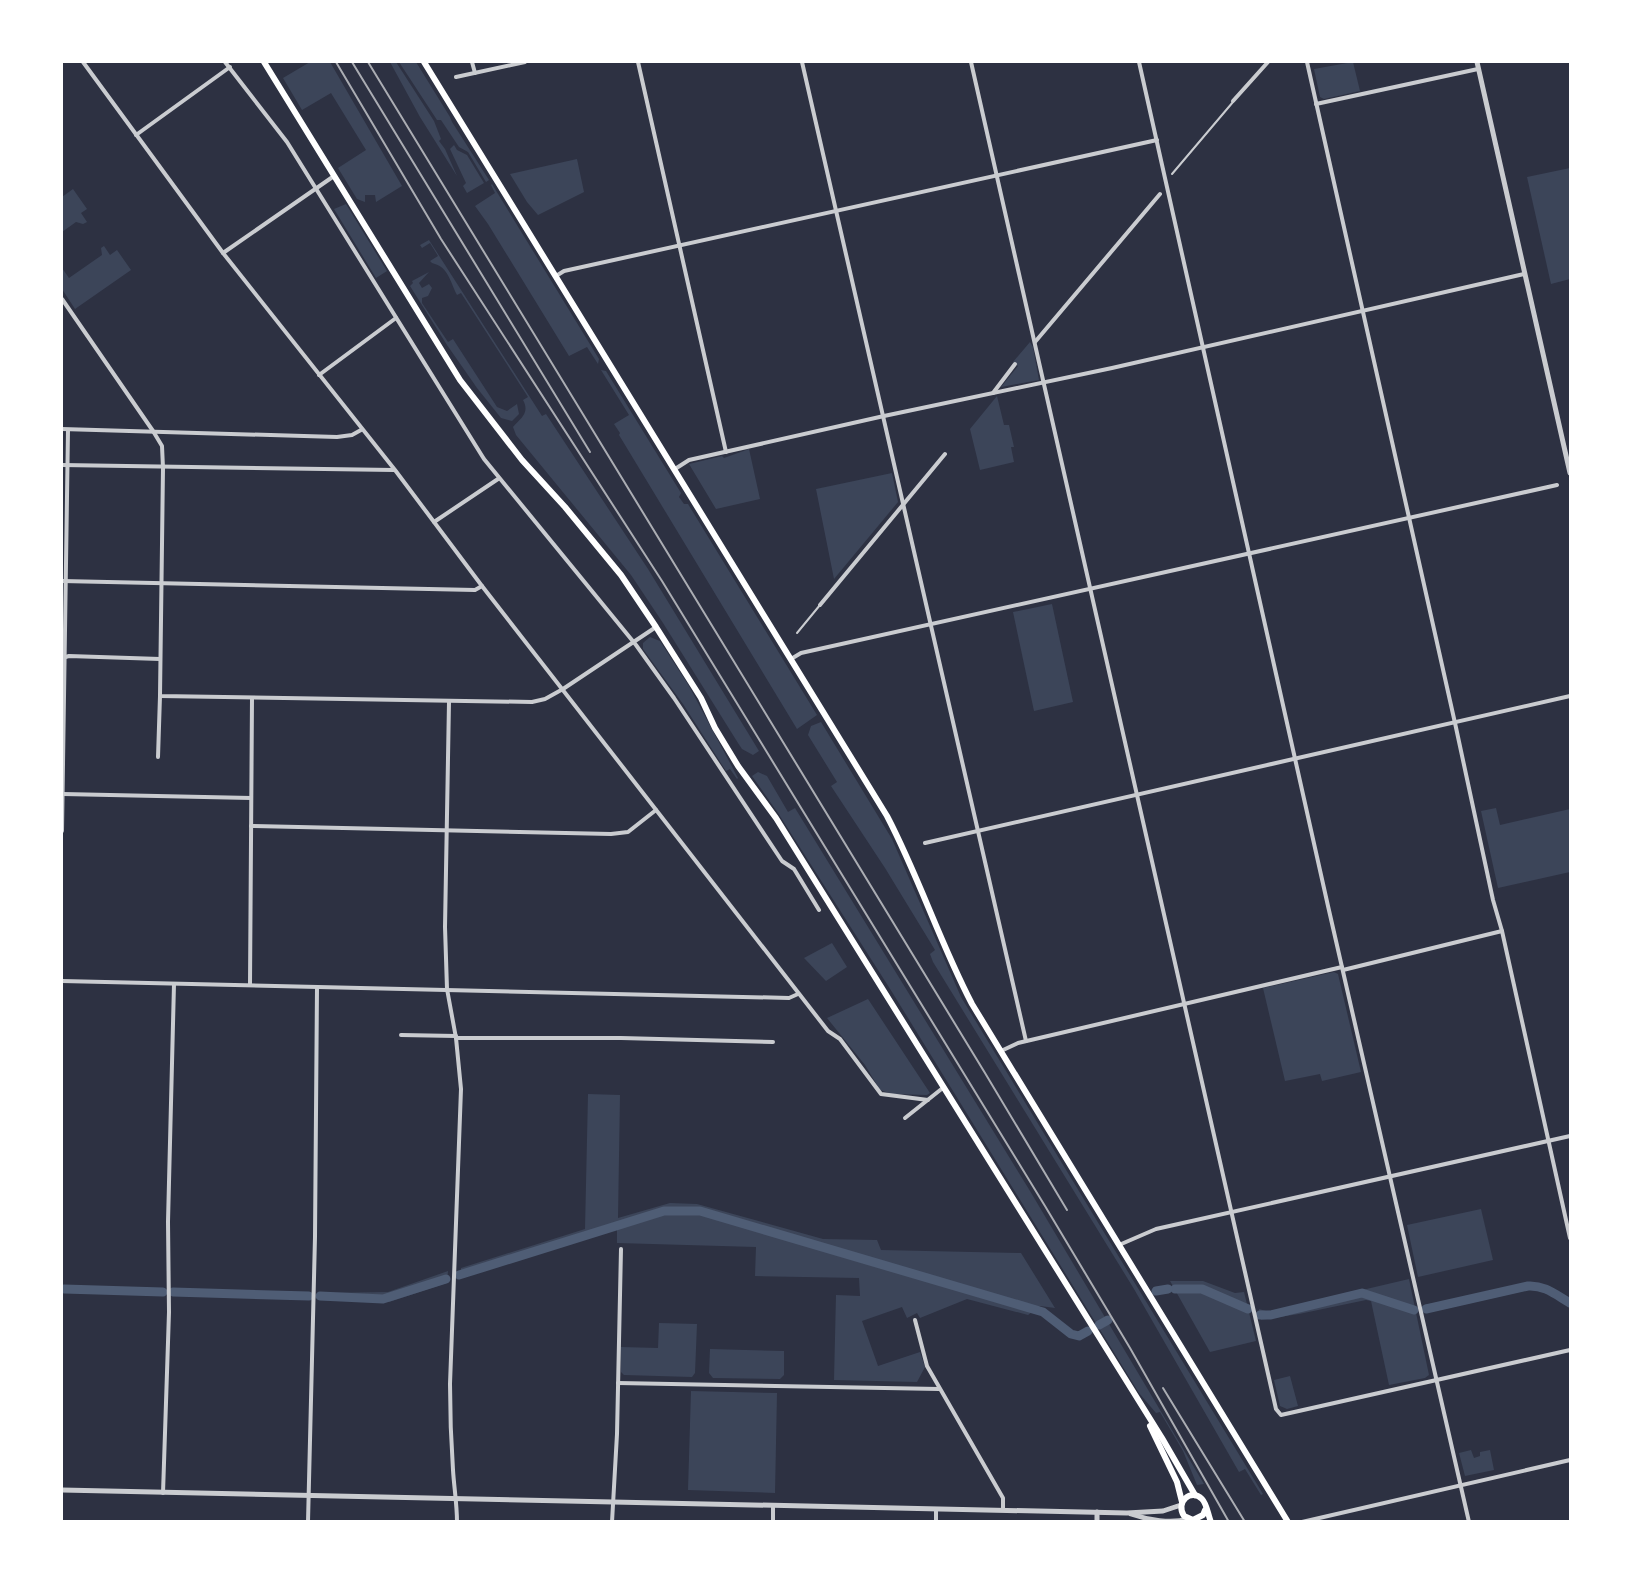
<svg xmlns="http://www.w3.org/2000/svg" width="1632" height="1583" font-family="'Asap Condensed',sans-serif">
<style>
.green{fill:#3c4559}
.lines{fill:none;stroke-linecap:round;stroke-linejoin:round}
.canal{stroke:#4f5d75;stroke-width:9}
.service{stroke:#caccd0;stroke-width:2}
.minor{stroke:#caccd0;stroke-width:4}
.tertiary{stroke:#caccd0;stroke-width:5}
.secondary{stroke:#fff;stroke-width:6}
.rail{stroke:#abadb3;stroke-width:2}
</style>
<rect width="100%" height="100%" fill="#2d3142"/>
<!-- green -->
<g class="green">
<path d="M310,62H330L402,186L376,202L375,195H365V202L357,199L338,168L366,150L331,93L302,110L283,78Z"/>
<path d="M390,62H396L434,121L441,139L439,141L445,149L457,176L420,117Z"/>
<path d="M399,62H416L450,117L452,122L489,180L486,182L468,152L459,147L441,120H437Z"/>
<path d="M1353,62L1360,91L1324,99L1320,97L1314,69Z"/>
<path d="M454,145L457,150L467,155L484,183L467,193L463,186L466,183L450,149Z"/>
<path d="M577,159L584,192L538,215L527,202L510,174Z"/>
<path d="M1570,168V279L1551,284L1527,177Z"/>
<path d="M492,184L599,359L598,364L587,347L569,356L488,224L475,206L495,193L491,185Z"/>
<path d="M73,189L87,209L81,213L87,222L83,224L76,222L62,232V197Z"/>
<path d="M346,204L387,271L376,278L334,209Z"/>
<path d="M429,240L542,416L546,414L648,569L759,751L753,755L742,749L738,743L663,623L631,575L516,435L513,427C521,418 530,413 523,400L528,397L461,293L457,295C450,282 449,267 432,263L430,261L438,256L430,243L422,248L420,245Z"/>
<path d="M104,246L110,255L117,250L131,270L75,309L62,289V268L69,278L102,255L101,248Z"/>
<path d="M429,272L419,283L422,288L429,284L432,288L428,296L422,298V303L448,342L453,339L497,407L507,411L517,404L519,414L512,421L501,418L477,388L447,345L410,286L413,283L412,281Z"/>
<path d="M1030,342L1033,347L1039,380L1001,387L1018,366L1013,362Z"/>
<path d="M601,370L606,371L681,493L679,497L684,504H688L817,715L797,729L619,435L620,433L614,424L629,415Z"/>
<path d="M997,396L1004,425H1009L1014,447H1011L1014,462L980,470L970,429Z"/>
<path d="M749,449L760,499L716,509L689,464L722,456L724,458Z"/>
<path d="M892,473L898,502L834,579L816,489Z"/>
<path d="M1052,604L1073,702L1034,711L1013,612Z"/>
<path d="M650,637L660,641L689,686L738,778L737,779L730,769L726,771L683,704L643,649V643Z"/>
<path d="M821,722L892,839L961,997L1263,1494L1261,1495L1245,1469L1239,1472L1134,1289L933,962L930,954L935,950L885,868L831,786L837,782L808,735L811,726Z"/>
<path d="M758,772L767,776L788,812L795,808L1030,1191L1204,1484L1197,1485L1183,1451L1160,1412L1156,1413L1139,1393L892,992L778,813L752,776Z"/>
<path d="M1496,808L1500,825L1570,809V872L1498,888L1481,811Z"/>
<path d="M832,943L847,967L826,981L804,958Z"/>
<path d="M1334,972L1338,974L1361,1072L1322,1081L1320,1074L1285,1081L1263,988Z"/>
<path d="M868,999L930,1093L927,1095L892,1094L880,1090L865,1065L827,1018Z"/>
<path d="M588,1094L620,1095L618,1218L670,1203L697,1204L823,1239L877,1240L881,1250L1021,1253L1055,1308L1040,1306L1028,1315L967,1299L920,1318L917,1313L907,1318L902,1307L862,1321L878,1366L920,1352L925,1367L917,1382L834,1380L836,1295L860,1296L859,1278L755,1276L756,1247L617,1243V1228L461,1277V1268L585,1229Z"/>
<path d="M1481,1209L1493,1260L1418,1277L1407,1225Z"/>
<path d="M448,1271L447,1283L389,1302L318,1300V1293L388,1292Z"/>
<path d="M1409,1279L1429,1375L1425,1378L1389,1385L1371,1301L1366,1300L1299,1314L1261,1320L1259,1309L1266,1311L1277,1310Z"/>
<path d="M1170,1281H1203L1235,1293L1244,1292L1256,1341L1210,1352Z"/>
<path d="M1533,1283H1538L1570,1299V1306L1545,1292L1538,1289L1528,1290L1426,1313L1424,1305Z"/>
<path d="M64,1286L162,1289V1294L64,1293Z"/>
<path d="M173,1288L310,1293L309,1298L173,1296Z"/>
<path d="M659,1323L697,1324L695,1373L692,1377L624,1375L621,1372V1347L658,1348Z"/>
<path d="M710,1349L784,1351V1375L780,1379L713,1378L709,1373Z"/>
<path d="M1290,1376L1298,1406L1287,1409L1280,1406L1274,1380Z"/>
<path d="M691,1391L777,1393L775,1493L688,1490Z"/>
<path d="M1471,1450L1474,1458L1480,1456V1452L1490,1450L1494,1470L1465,1476L1459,1453Z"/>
</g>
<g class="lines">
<!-- canal -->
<g class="canal">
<path d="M459,1275L664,1211H700L1043,1312L1071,1334L1079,1336L1088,1331"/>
<path d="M64,1289L163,1292"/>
<path d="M1175,1289H1202L1248,1309"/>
<path d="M1156,1291L1168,1289"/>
<path d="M173,1292L309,1296"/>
<path d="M320,1296L383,1299L446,1279"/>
<path d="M1426,1309L1528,1286C1545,1285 1556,1295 1570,1303"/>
<path d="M1260,1315H1271L1362,1293L1414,1310"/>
<path d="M1099,1325L1108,1320"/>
</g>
<!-- service -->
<g class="service">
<path d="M1172,174L1233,102"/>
<path d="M797,633L820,605"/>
</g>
<!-- minor -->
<g class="minor">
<path d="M83,62L223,253L395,470L482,586L828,1031L840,1039L881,1094L928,1100"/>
<path d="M225,62L287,142L484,459L636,645L674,698L782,861L794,869L819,910"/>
<path d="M472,62L475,73"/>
<path d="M638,62L726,452"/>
<path d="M802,62L1026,1041"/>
<path d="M971,62L1276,1409L1281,1415L1570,1350"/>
<path d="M1139,62L1328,906L1469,1522"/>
<path d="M1307,62L1455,723L1493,900L1502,931L1570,1238"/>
<path d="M456,77L525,62"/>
<path d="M1233,101L1268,62"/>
<path d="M1316,104L1478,69"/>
<path d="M136,135L230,67"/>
<path d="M223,253L334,176"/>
<path d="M556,276L564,271L1157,140"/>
<path d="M62,299L153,431L162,446L163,468L160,696L532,702L545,699L563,689L656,627"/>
<path d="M1035,342L1160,194"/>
<path d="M319,375L396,318"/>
<path d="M993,393L1015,364"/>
<path d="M62,429L337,437L352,435L361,430"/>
<path d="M62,465L394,470"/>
<path d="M675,469L689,460L884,416L1112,368L1524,274"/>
<path d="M434,522L498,479"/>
<path d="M62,581L475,590L482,586"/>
<path d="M820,605L945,454"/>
<path d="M62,658L69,656L160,659"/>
<path d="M791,659L801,653L1557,485"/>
<path d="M449,702L445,927L447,989L456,1038L461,1089L450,1384C450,1413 451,1441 453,1470C454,1487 457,1504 457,1522"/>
<path d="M158,757L160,696"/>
<path d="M63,794L251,798"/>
<path d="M251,826L611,834L628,832L656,810"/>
<path d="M62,831L68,430"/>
<path d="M925,843L1570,696"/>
<path d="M1343,970L1502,931"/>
<path d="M62,981L789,998L798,994"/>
<path d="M250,985L252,698"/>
<path d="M401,1035L456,1036"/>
<path d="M456,1038H621L773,1042"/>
<path d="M1001,1051L1018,1043L1342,967"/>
<path d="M905,1118L944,1087"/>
<path d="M1119,1245L1156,1229L1570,1136"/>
<path d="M915,1320L927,1366L1003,1498V1510"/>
<path d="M618,1383L939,1389"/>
<path d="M163,1493L169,1312L168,1222L174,984"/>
<path d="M936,1509V1522"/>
<path d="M308,1522L315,1237L317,988"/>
<path d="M612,1522L617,1434L621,1249"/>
<path d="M773,1522V1506"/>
<path d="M1302,1522L1570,1460"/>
</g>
<!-- tertiary -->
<g class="tertiary">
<path d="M1477,62L1570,473"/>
<path d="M62,1490L1127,1513L1163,1511L1181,1505"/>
<path d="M1097,1512V1522"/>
<path d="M1131,1514C1148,1520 1171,1524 1188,1519"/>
</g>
<!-- secondary -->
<g class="secondary">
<path d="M264,62L460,380L522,460L565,507L621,575L656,627L701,698L715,728L738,766L776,818L1162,1438L1195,1495"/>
<path d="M424,62L887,816C919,877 940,943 972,1004L1288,1522"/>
<path d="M1150,1426L1177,1482L1182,1502"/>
<path d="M1205,1510L1203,1515L1193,1520L1184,1516C1175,1502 1191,1488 1202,1499C1207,1504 1208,1515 1211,1522"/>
</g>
<!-- rail -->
<g class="rail">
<path d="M336,62L441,239L662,581L1045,1206L1130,1348L1229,1522"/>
<path d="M352,62L590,452"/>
<path d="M368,62L985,1073L1067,1210"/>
<path d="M1163,1388L1245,1522"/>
</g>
</g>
<!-- border -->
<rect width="1632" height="1583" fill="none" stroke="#ffffff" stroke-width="126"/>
</svg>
